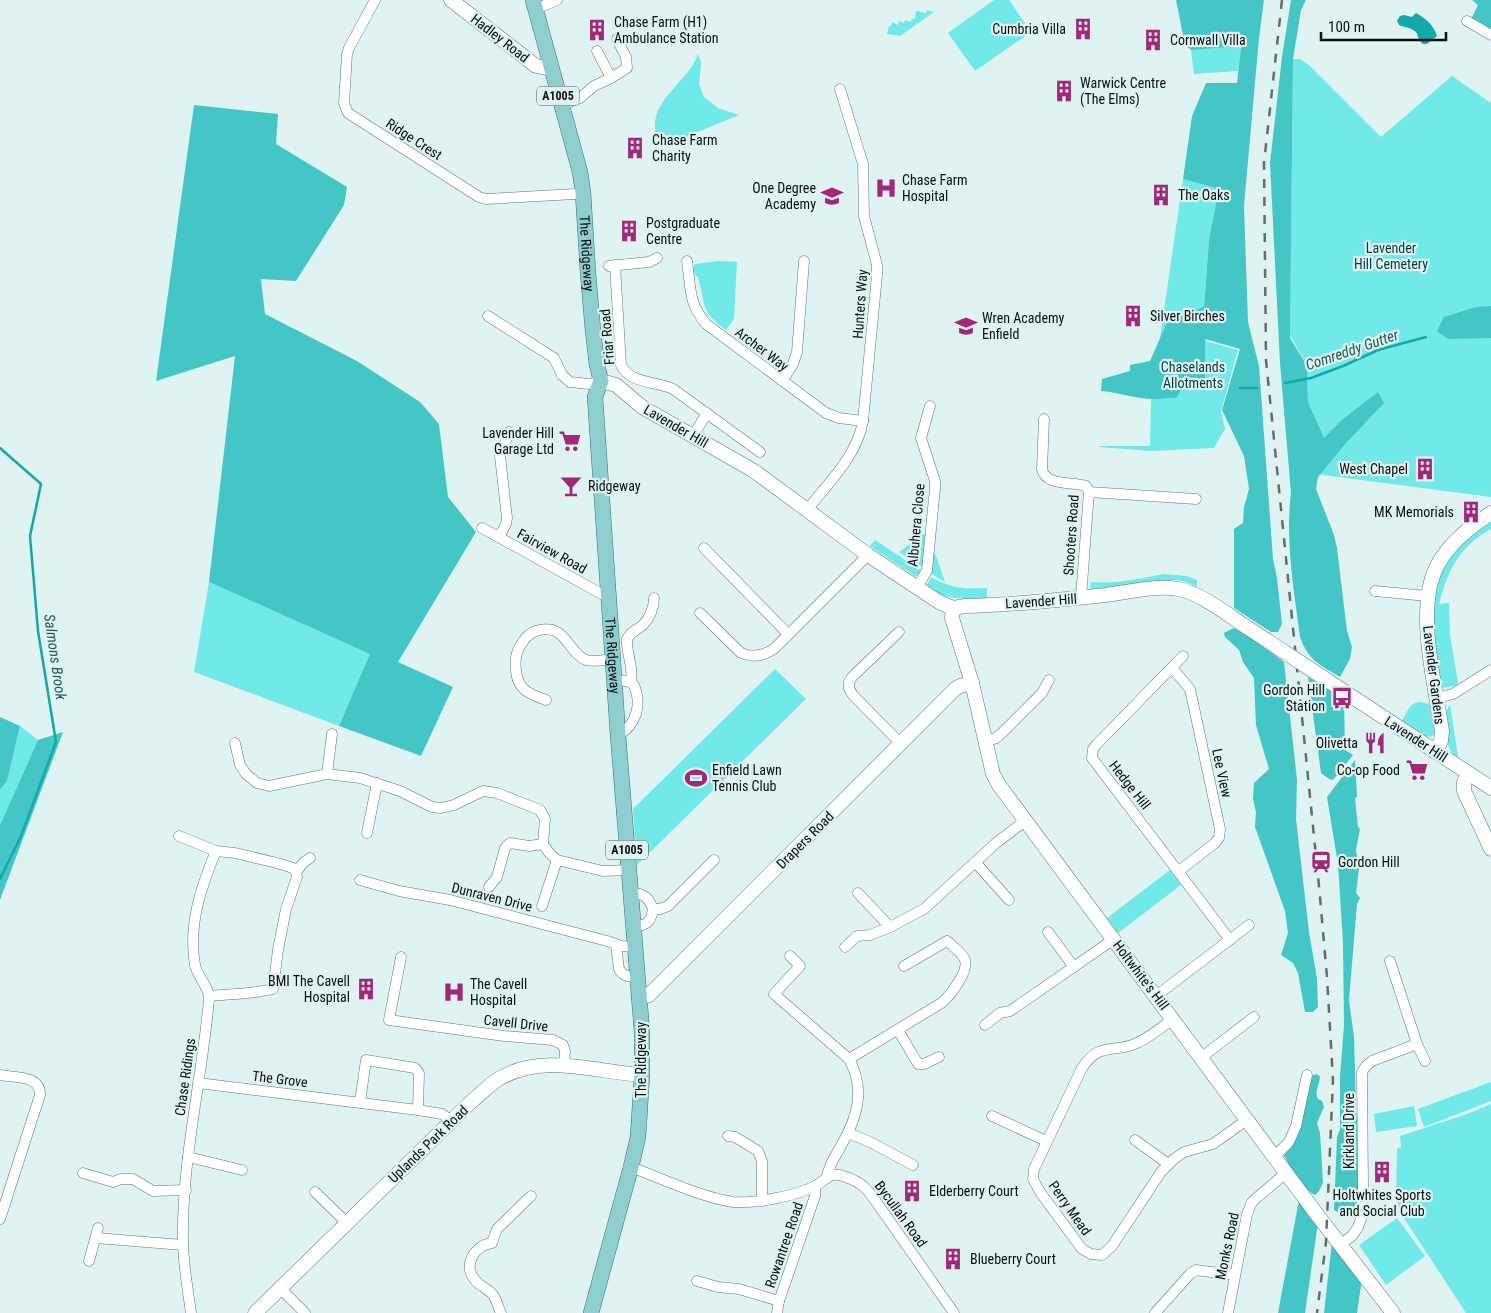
<svg xmlns="http://www.w3.org/2000/svg" width="1491" height="1313" font-family="'Roboto Condensed',sans-serif">
<style>
.green{fill:#71e9e8}
.forest{fill:#44c6c6}
.water{fill:#12a9a9}
.lines{fill:none;stroke-linecap:round;stroke-linejoin:round}
.stream{stroke:#12a9a9;stroke-width:2.5}
.street-casing{stroke:#627474;stroke-width:11}
.secondary-casing{stroke:#627474;stroke-width:15}
.primary-casing{stroke:#2f7676;stroke-width:16}
.street{stroke:#fff;stroke-width:10}
.secondary{stroke:#fff;stroke-width:14}
.primary{stroke:#8fcece;stroke-width:15}
.rail{stroke:#626e6e;stroke-width:2.5;stroke-dasharray:9 9;stroke-linecap:butt}
.secondary-bridge-casing{stroke:#627474;stroke-width:15;stroke-linecap:butt}
.secondary-bridge{stroke:#fff;stroke-width:14}
.labels{text-anchor:middle;dominant-baseline:central;stroke-width:4.5;stroke-linejoin:round;paint-order:stroke}
.shield{fill:#def3f2;stroke:#485353;stroke-width:1}
.shield-label{font-size:12px;font-weight:bold;fill:#080f0f}
.poi-label{font-size:14px;fill:#080f0f;stroke:#def3f2;text-anchor:start}
.street-label{font-size:14px;fill:#080f0f;stroke:#def3f2}
.park-label{font-size:14px;fill:#003f3e;stroke:#def3f2}
.water-label{font-size:15px;font-style:italic;fill:#235958;stroke:#def3f2}
</style>
<rect width="100%" height="100%" fill="#def3f2"/>
<!-- green -->
<g class="green">
<path d="M994,0H1009L1031,32L975,71L948,33Z"/>
<path d="M927,10L934,12L900,36L887,34L889,26H891L892,22L898,25L899,21L904,23L905,20L911,22L912,18L915,19L916,11L926,13Z"/>
<path d="M1241,45L1238,71L1194,74L1191,50Z"/>
<path d="M698,54L701,63L699,84L704,97L718,108L739,115L671,143L661,142C656,138 656,135 655,128C653,98 689,81 698,54Z"/>
<path d="M1293,59H1300L1309,65L1381,137L1452,76L1491,103V497L1300,472L1324,439L1308,402L1307,366L1290,335Z"/>
<path d="M1183,179L1219,189L1209,239L1204,307L1206,341L1238,350L1221,411L1225,429L1214,448L1150,451L1099,447V446H1150L1151,400Z"/>
<path d="M718,261L737,262L734,319L726,330C700,311 706,306 698,277L692,272L695,264Z"/>
<path d="M1491,522V529C1459,547 1448,570 1439,604L1449,603L1450,635L1458,683L1455,686L1441,688C1430,610 1417,571 1491,522Z"/>
<path d="M928,531L925,569L899,552Z"/>
<path d="M875,540L922,571L920,575L915,576L870,546Z"/>
<path d="M932,552L935,553L945,582L930,573Z"/>
<path d="M1164,574L1187,576L1197,580V587L1183,581L1173,580L1090,589L1091,582C1116,584 1139,579 1164,574Z"/>
<path d="M931,577C953,589 963,589 987,588V598C970,599 937,601 927,585Z"/>
<path d="M209,582L371,654L339,726L194,672Z"/>
<path d="M775,669L806,699L637,865L633,809Z"/>
<path d="M1420,702L1430,704L1435,731L1433,736C1423,740 1410,726 1401,721C1409,713 1407,703 1420,702Z"/>
<path d="M1450,705L1458,756L1456,757C1444,746 1446,729 1444,714Z"/>
<path d="M20,726L38,740L0,825V790L7,781Z"/>
<path d="M1170,870L1181,885L1118,933L1107,918Z"/>
<path d="M1491,1082V1101L1424,1127L1418,1109Z"/>
<path d="M1491,1104V1313H1466L1400,1212L1396,1196L1397,1149L1401,1147L1400,1136L1467,1114Z"/>
<path d="M1414,1106L1417,1126L1376,1132L1374,1114Z"/>
<path d="M1397,1218L1425,1256L1386,1285L1359,1245Z"/>
</g>
<!-- forest -->
<g class="forest">
<path d="M1176,0H1264L1259,38L1244,206L1248,322L1259,366L1273,559L1277,578L1282,624L1278,632H1271L1234,608V529L1243,523L1244,507L1249,489L1244,456L1222,410L1240,349L1205,339V384L1186,383L1176,398C1169,397 1163,399 1156,399C1140,400 1118,392 1101,391L1102,379L1130,371V365L1150,361L1168,320L1204,307L1209,239L1219,189L1183,179L1192,116L1206,83H1237L1241,46L1191,50L1185,45Z"/>
<path d="M1291,0H1306L1301,10L1293,59L1290,338L1307,366L1308,402L1324,438L1343,419L1378,392L1384,403L1346,443L1318,477L1316,489L1334,535L1337,548L1347,631L1352,647L1350,659L1340,677C1320,665 1308,660 1300,637C1294,591 1285,539 1291,493L1280,363L1270,163L1282,57Z"/>
<path d="M1472,0H1491V31L1471,19L1478,5Z"/>
<path d="M194,105L278,114L276,144L347,187L344,205L296,281L261,279L265,314L357,361L420,402L439,424L448,497L476,532L398,662L453,687L421,756L339,726L370,654L209,582L235,356L156,381Z"/>
<path d="M1491,306V338L1448,339L1437,331L1444,317L1476,307Z"/>
<path d="M1234,628L1249,636L1284,662L1297,780L1296,819L1309,932L1317,979L1318,1007L1313,1012H1305L1298,973L1293,963L1281,955L1288,933L1285,911L1255,827L1256,812L1253,799L1254,783L1269,769L1256,725L1254,678L1243,662L1239,650L1225,637L1224,633Z"/>
<path d="M1308,677L1344,700L1345,750L1353,755L1333,780L1329,779L1321,773Z"/>
<path d="M0,717L20,726L7,781L0,790Z"/>
<path d="M63,732L0,900V825L38,740Z"/>
<path d="M1355,760L1357,797L1355,798L1358,827L1360,829L1356,850L1359,868L1356,893L1360,898L1357,904L1349,1000L1354,1037L1356,1112L1360,1144L1358,1200L1349,1215H1343L1334,1210L1337,1137L1340,1129V1077L1344,1025L1343,943L1338,864L1327,797Z"/>
<path d="M1316,1074L1320,1076C1320,1084 1314,1091 1318,1099L1322,1101L1324,1107L1317,1123L1320,1133L1323,1183L1319,1191L1315,1195C1301,1188 1291,1169 1284,1155L1292,1147L1308,1078Z"/>
<path d="M1299,1200L1318,1223L1305,1313H1278Z"/>
<path d="M1332,1242L1362,1279L1357,1313H1324Z"/>
</g>
<!-- water -->
<path class="water" d="M1416,13C1425,18 1434,25 1437,36L1427,44H1423C1418,40 1419,37 1416,32C1412,28 1404,27 1399,25L1397,21L1400,16L1404,15L1412,17Z"/>
<g class="lines">
<!-- stream -->
<g class="stream">
<path d="M1285,383L1311,378L1343,366L1378,350L1426,337"/>
<path d="M1240,388H1257"/>
<path d="M0,448L41,484L30,536L38,631L56,742L21,836L0,879"/>
</g>
<!-- street casing -->
<g class="street-casing">
<g id="street">
<path d="M375,0L349,48L347,54L344,103L348,113L479,197L486,199L575,194L583,192"/>
<path d="M535,9L557,0"/>
<path d="M1467,21L1491,35"/>
<path d="M597,51L611,78"/>
<path d="M561,105L580,98L594,86L611,78L627,68L626,57L617,39"/>
<path d="M687,261C691,288 688,302 706,324L826,413L839,418L863,421"/>
<path d="M615,265L621,365C630,384 656,381 673,389L760,452"/>
<path d="M609,266L649,262L657,258"/>
<path d="M488,316L554,358L562,375L570,382L589,384L601,381"/>
<path d="M782,381L793,364L797,352L804,261"/>
<path d="M1044,419L1042,469C1046,487 1072,481 1086,486L1089,492L1081,597"/>
<path d="M693,436L707,413"/>
<path d="M1089,492L1196,499"/>
<path d="M808,509C829,482 857,456 863,421L877,275V265L864,216L863,164L840,89"/>
<path d="M482,528L609,598"/>
<path d="M499,537L506,524L507,518L500,456L509,432"/>
<path d="M704,548L788,634"/>
<path d="M917,588L927,570L935,488V481L921,438L930,406"/>
<path d="M1375,591L1427,596"/>
<path d="M700,613L741,653C753,658 764,656 775,648L868,555"/>
<path d="M899,632L852,677C847,683 848,689 853,695L901,744"/>
<path d="M1183,656L1097,744L1093,749L1092,758L1230,940"/>
<path d="M1172,668L1190,689L1220,829L1219,838L1215,843L1179,871"/>
<path d="M615,681H628L634,685C642,704 637,725 618,735"/>
<path d="M631,682C634,667 626,654 627,639C631,631 637,630 643,625C650,618 654,607 654,598"/>
<path d="M1437,698L1453,694L1491,670"/>
<path d="M546,700C533,695 521,692 517,677C514,662 515,652 524,640C528,635 533,631 540,630C566,624 568,653 586,660C594,662 605,660 613,659"/>
<path d="M985,742L996,738L1001,734L1042,693L1049,680"/>
<path d="M235,743L240,765L246,774L257,783L269,786L327,774L360,778L400,791L432,807L441,808L454,805L483,791L497,793L540,810L545,819L543,844L550,854L557,860L603,871L629,870"/>
<path d="M327,774L332,734"/>
<path d="M367,833L377,783"/>
<path d="M179,836L216,851L235,853L277,863L293,868L296,872L297,877L286,909L278,950L273,989C252,994 231,994 210,996"/>
<path d="M975,862L1009,900"/>
<path d="M296,872L303,863L310,858"/>
<path d="M360,880L399,891L450,900L607,941L621,946L635,947"/>
<path d="M489,887L497,877L505,848L510,843L529,846L543,844"/>
<path d="M631,893C644,893 649,898 653,909C651,923 646,925 634,927"/>
<path d="M858,893L890,927"/>
<path d="M542,906L557,860"/>
<path d="M653,909H660L668,906L714,860"/>
<path d="M1048,932L1074,967"/>
<path d="M616,945L619,969C623,977 630,977 638,976"/>
<path d="M845,947L857,936L870,935L890,927L924,909L996,843L1025,821"/>
<path d="M790,956L800,966L774,994L849,1059C866,1090 857,1118 841,1146C835,1157 828,1166 827,1178"/>
<path d="M401,957L389,1020L504,1036L553,1040L563,1045L565,1051L564,1065"/>
<path d="M1156,996L1249,925"/>
<path d="M1173,1019C1162,1027 1150,1037 1137,1043C1113,1054 1100,1041 1082,1068L1034,1169L1033,1179L1040,1192L1082,1249L1091,1254L1102,1255L1112,1246L1161,1172L1174,1159L1184,1152L1213,1144L1248,1119"/>
<path d="M985,1025L1000,1013L1010,1011L1114,939"/>
<path d="M898,1030L918,1064H924L939,1057"/>
<path d="M1417,1044L1425,1061"/>
<path d="M1202,1057L1254,1017"/>
<path d="M849,1059L943,1002C951,994 971,969 964,958C960,951 952,946 947,941L904,966"/>
<path d="M0,1075C15,1078 41,1075 40,1095L0,1219"/>
<path d="M198,1083L418,1110L442,1114L452,1121"/>
<path d="M360,1102L366,1060L415,1068L419,1073L418,1110"/>
<path d="M992,1116L1046,1141"/>
<path d="M848,1133L870,1142L913,1165"/>
<path d="M728,1136L735,1137L758,1151L762,1161V1201"/>
<path d="M1135,1140L1168,1164"/>
<path d="M1275,1156L1289,1142L1296,1126L1307,1075"/>
<path d="M188,1157L242,1170"/>
<path d="M631,1167C663,1179 700,1197 733,1202C753,1204 796,1196 815,1186C822,1183 827,1175 835,1175C839,1174 842,1176 846,1177C863,1183 867,1189 877,1203L954,1313"/>
<path d="M83,1173L113,1182L121,1179H133L153,1191L186,1190"/>
<path d="M315,1192L347,1223"/>
<path d="M96,1238L183,1245"/>
<path d="M1341,1244L1352,1236L1358,1227L1361,1219L1363,1188L1362,1072L1366,1066L1372,1061L1417,1044L1390,961"/>
<path d="M89,1261L98,1228"/>
<path d="M697,1281L718,1287L739,1289L779,1301"/>
<path d="M281,1289L305,1313"/>
<path d="M191,1313C188,1291 184,1268 183,1245C181,1162 202,1081 209,999C210,988 197,976 195,965C188,925 201,887 216,851"/>
<path d="M501,1313C498,1307 497,1300 493,1295C488,1288 480,1287 475,1280C462,1265 475,1245 492,1243L497,1229L531,1196"/>
<path d="M777,1313L779,1301L815,1196V1186"/>
<path d="M1155,1313L1190,1274L1196,1270L1203,1271L1235,1275"/>
<path d="M1228,1313L1247,1214L1252,1202L1287,1172"/>
</g>
</g>
<!-- secondary casing -->
<g class="secondary-casing">
<g id="secondary">
<path d="M451,0L536,66L551,69"/>
<path d="M601,381L616,385L642,407L754,471L868,555L939,602L953,608L965,606C1012,605 1060,600 1106,595C1128,592 1157,585 1178,589C1201,593 1228,615 1248,628"/>
<path d="M953,608L952,618L972,683L993,774L999,785L1315,1212L1393,1313"/>
<path d="M1336,686L1491,788"/>
<path d="M1435,752L1441,741L1442,731C1435,684 1415,609 1437,566C1448,544 1471,526 1491,513"/>
<path d="M1469,774L1464,782V791L1491,849"/>
<path d="M639,998L649,995L955,689L960,686L972,683"/>
<path d="M255,1313L473,1100C481,1094 489,1085 497,1080C541,1052 595,1072 642,1075"/>
</g>
</g>
<!-- primary casing -->
<g class="primary-casing">
<g id="primary">
<path id="s1" d="M533,0L580,172L583,192L588,273L593,331L597,365L601,381L595,397L618,735L642,1032V1075L638,1137L631,1167L591,1313"/>
</g>
</g>
<!-- street -->
<use href="#street" class="street"/>
<!-- secondary -->
<use href="#secondary" class="secondary"/>
<!-- primary -->
<use href="#primary" class="primary"/>
<!-- rail -->
<path class="rail" d="M1282,0L1264,163L1266,360L1319,886L1327,977L1333,1080L1326,1242L1317,1313"/>
<!-- secondary-bridge casing -->
<g class="secondary-bridge-casing">
<path id="secondary-bridge" d="M1248,628L1336,686"/>
</g>
<!-- secondary-bridge -->
<use href="#secondary-bridge" class="secondary-bridge"/>
</g>
<!-- icons -->
<defs>
<g id="building-bare" transform="scale(1.725)"><path d="M-4-6H4V6H1V3H-1V6H-4ZM-2.5-4.3h1.7v1.8h-1.7ZM.8-4.3h1.7v1.8H.8ZM-2.5-1h1.7V.8h-1.7ZM.8-1h1.7V.8H.8Z" fill="#a3267a" stroke="#def3f2" stroke-width="2.5" paint-order="stroke"/></g>
<g id="hospital-bare" transform="scale(1.725)"><path d="M-5-5h3v3.5h4V-5h3V5h-3V1.5h-4V5h-3Z" fill="#a3267a" stroke="#def3f2" stroke-width="2.5" paint-order="stroke"/></g>
<g id="school-bare" transform="scale(1.725)"><path d="M0-5L7-2L0 1L-7-2ZM-4 1L0 2.5L4 1V4Q0 6-4 4Z" fill="#a3267a" stroke="#def3f2" stroke-width="2.5" paint-order="stroke"/></g>
<g id="supermarket-bare" transform="scale(1.725)"><path d="M-6-5.5h2.5l.6 2H6L4.5 2H-2.5L-4.4-4H-6ZM-1.5 3.2a1.3 1.3 0 1 0 .1 0ZM3 3.2a1.3 1.3 0 1 0 .1 0Z" fill="#a3267a" stroke="#def3f2" stroke-width="2.5" paint-order="stroke"/></g>
<g id="bar-bare" transform="scale(1.725)"><path d="M-6-5H6L.8 .8V4.5H3.5V6h-7V4.5H-.8V.8Z" fill="#a3267a" stroke="#def3f2" stroke-width="2.5" paint-order="stroke"/></g>
<g id="bus-bare" transform="scale(1.725)"><path d="M-5-6H5V4H4V6H2V4H-2V6H-4V4H-5ZM-3.5-4V0h7V-4ZM-3.5 1.2v1.5H-2V1.2ZM2 1.2v1.5H3.5V1.2Z" fill="#a3267a" stroke="#def3f2" stroke-width="2.5" paint-order="stroke"/></g>
<g id="restaurant-bare" transform="scale(1.725)"><path d="M-5-6h1v4h1v-4h1v4h1v-4h1v5L-1.5 .5V6h-2V.5L-5-1ZM5-6V6H3V1.5H1.5Q1.5-4 5-6Z" fill="#a3267a" stroke="#def3f2" stroke-width="2.5" paint-order="stroke"/></g>
<g id="stadium-bare" transform="scale(1.725)"><path d="M0-5a6.5 5 0 1 0 0 10a6.5 5 0 1 0 0-10ZM-3.5-1.8h7v3.6h-7Z" fill="#a3267a" stroke="#def3f2" stroke-width="2.5" paint-order="stroke"/></g>
<g id="station-bare" transform="scale(1.725)"><path d="M-3-6H3Q5-6 5-4V2Q5 4 3 4L4.5 6H3L1.5 4h-3L-3 6H-4.5L-3 4Q-5 4-5 2V-4Q-5-6-3-6ZM-3.5-4v3h7v-3ZM-3.5 1v1.5H-2V1ZM2 1v1.5H3.5V1Z" fill="#a3267a" stroke="#def3f2" stroke-width="2.5" paint-order="stroke"/></g>
</defs>
<g fill-rule="evenodd">
<use href="#building-bare" x="1083" y="29"/>
<use href="#building-bare" x="597" y="30"/>
<use href="#building-bare" x="1153" y="40"/>
<use href="#building-bare" x="1064" y="91"/>
<use href="#building-bare" x="635" y="148"/>
<use href="#hospital-bare" x="886" y="188"/>
<use href="#building-bare" x="1161" y="195"/>
<use href="#school-bare" x="832" y="196"/>
<use href="#building-bare" x="629" y="231"/>
<use href="#building-bare" x="1133" y="316"/>
<use href="#school-bare" x="966" y="326"/>
<use href="#supermarket-bare" x="570" y="441"/>
<use href="#building-bare" x="1425" y="469"/>
<use href="#bar-bare" x="571" y="486"/>
<use href="#building-bare" x="1471" y="512"/>
<use href="#bus-bare" x="1342" y="698"/>
<use href="#restaurant-bare" x="1375" y="743"/>
<use href="#supermarket-bare" x="1417" y="770"/>
<use href="#stadium-bare" x="696" y="778"/>
<use href="#station-bare" x="1321" y="862"/>
<use href="#building-bare" x="366" y="989"/>
<use href="#hospital-bare" x="454" y="992"/>
<use href="#building-bare" x="1382" y="1172"/>
<use href="#building-bare" x="912" y="1191"/>
<use href="#building-bare" x="953" y="1259"/>
</g>
<g class="labels">
<!-- shield labels -->
<g class="shield">
<rect x="537" y="86.5" width="42" height="19" rx="4"/>
<rect x="606" y="840.5" width="42" height="19" rx="4"/>
</g>
<g class="shield-label">
<text x="558" y="96">A1005</text>
<text x="627" y="850">A1005</text>
</g>
<!-- poi labels -->
<g class="poi-label">
<text x="614" y="22">Chase Farm (H1)<tspan x="614" dy="16">Ambulance Station</tspan></text>
<text x="1066" y="29" text-anchor="end">Cumbria Villa</text>
<text x="1170" y="40">Cornwall Villa</text>
<text x="1080" y="83">Warwick Centre<tspan x="1080" dy="16">(The Elms)</tspan></text>
<text x="652" y="140">Chase Farm<tspan x="652" dy="16">Charity</tspan></text>
<text x="902" y="180">Chase Farm<tspan x="902" dy="16">Hospital</tspan></text>
<text x="816" y="188" text-anchor="end">One Degree<tspan x="816" dy="16">Academy</tspan></text>
<text x="1178" y="195">The Oaks</text>
<text x="646" y="223">Postgraduate<tspan x="646" dy="16">Centre</tspan></text>
<text x="1150" y="316">Silver Birches</text>
<text x="982" y="318">Wren Academy<tspan x="982" dy="16">Enfield</tspan></text>
<text x="554" y="433" text-anchor="end">Lavender Hill<tspan x="554" dy="16">Garage Ltd</tspan></text>
<text x="1408" y="469" text-anchor="end">West Chapel</text>
<text x="588" y="486">Ridgeway</text>
<text x="1454" y="512" text-anchor="end">MK Memorials</text>
<text x="1325" y="690" text-anchor="end">Gordon Hill<tspan x="1325" dy="16">Station</tspan></text>
<text x="1358" y="743" text-anchor="end">Olivetta</text>
<text x="712" y="770">Enfield Lawn<tspan x="712" dy="16">Tennis Club</tspan></text>
<text x="1400" y="770" text-anchor="end">Co-op Food</text>
<text x="1338" y="862">Gordon Hill</text>
<text x="350" y="981" text-anchor="end">BMI The Cavell<tspan x="350" dy="16">Hospital</tspan></text>
<text x="470" y="984">The Cavell<tspan x="470" dy="16">Hospital</tspan></text>
<text x="929" y="1191">Elderberry Court</text>
<text x="1382" y="1195" text-anchor="middle">Holtwhites Sports<tspan x="1382" dy="16">and Social Club</tspan></text>
<text x="970" y="1259">Blueberry Court</text>
</g>
<!-- street labels -->
<g class="street-label">
<text transform="translate(500 38) rotate(38)">Hadley Road</text>
<text transform="translate(414 139) rotate(33)">Ridge Crest</text>
<text stroke="none"><textPath href="#s1" startOffset="260">The Ridgeway</textPath></text>
<text transform="translate(860 304) rotate(-86)">Hunters Way</text>
<text transform="translate(607 337) rotate(-95)">Friar Road</text>
<text transform="translate(762 349) rotate(37)">Archer Way</text>
<text transform="translate(676 426) rotate(30)">Lavender Hill</text>
<text transform="translate(916 525) rotate(-85)">Albuhera Close</text>
<text transform="translate(1071 535) rotate(-86)">Shooters Road</text>
<text transform="translate(552 551) rotate(29)">Fairview Road</text>
<text transform="translate(1041 601) rotate(-4)">Lavender Hill</text>
<text stroke="none"><textPath href="#s1" startOffset="665">The Ridgeway</textPath></text>
<text transform="translate(1434 675) rotate(83)">Lavender Gardens</text>
<text transform="translate(1416 739) rotate(33)">Lavender Hill</text>
<text transform="translate(1222 773) rotate(78)">Lee View</text>
<text transform="translate(1130 785) rotate(52)">Hedge Hill</text>
<text transform="translate(805 840) rotate(-45)">Drapers Road</text>
<text transform="translate(492 897) rotate(14)">Dunraven Drive</text>
<text transform="translate(1141 975) rotate(53)">Holtwhite's Hill</text>
<text transform="translate(516 1023) rotate(6)">Cavell Drive</text>
<text transform="translate(641 1060) rotate(-90)">The Ridgeway</text>
<text transform="translate(185 1077) rotate(-82)">Chase Ridings</text>
<text transform="translate(280 1079) rotate(7)">The Grove</text>
<text transform="translate(1349 1131) rotate(-90)">Kirkland Drive</text>
<text transform="translate(428 1144) rotate(-44)">Uplands Park Road</text>
<text transform="translate(1070 1208) rotate(55)">Perry Mead</text>
<text transform="translate(901 1214) rotate(54)">Bycullah Road</text>
<text transform="translate(784 1245) rotate(-71)">Rowantree Road</text>
<text transform="translate(1227 1246) rotate(-78)">Monks Road</text>
</g>
<!-- park labels -->
<g class="park-label">
<text x="1391" y="248">Lavender<tspan x="1391" dy="16">Hill Cemetery</tspan></text>
<text x="1193" y="367">Chaselands<tspan x="1193" dy="16">Allotments</tspan></text>
</g>
<!-- water labels -->
<g class="water-label">
<text transform="translate(1352 350) rotate(-19)">Comreddy Gutter</text>
<text transform="translate(55 657) rotate(82)">Salmons Brook</text>
</g>
</g>
<!-- scale -->
<path d="M1321 32v8h125v-8" fill="none" stroke="#080f0f" stroke-width="2.5"/>
<text x="1328" y="32" font-size="15" fill="#080f0f" stroke="#def3f2" stroke-width="4" paint-order="stroke">100 m</text>
</svg>
